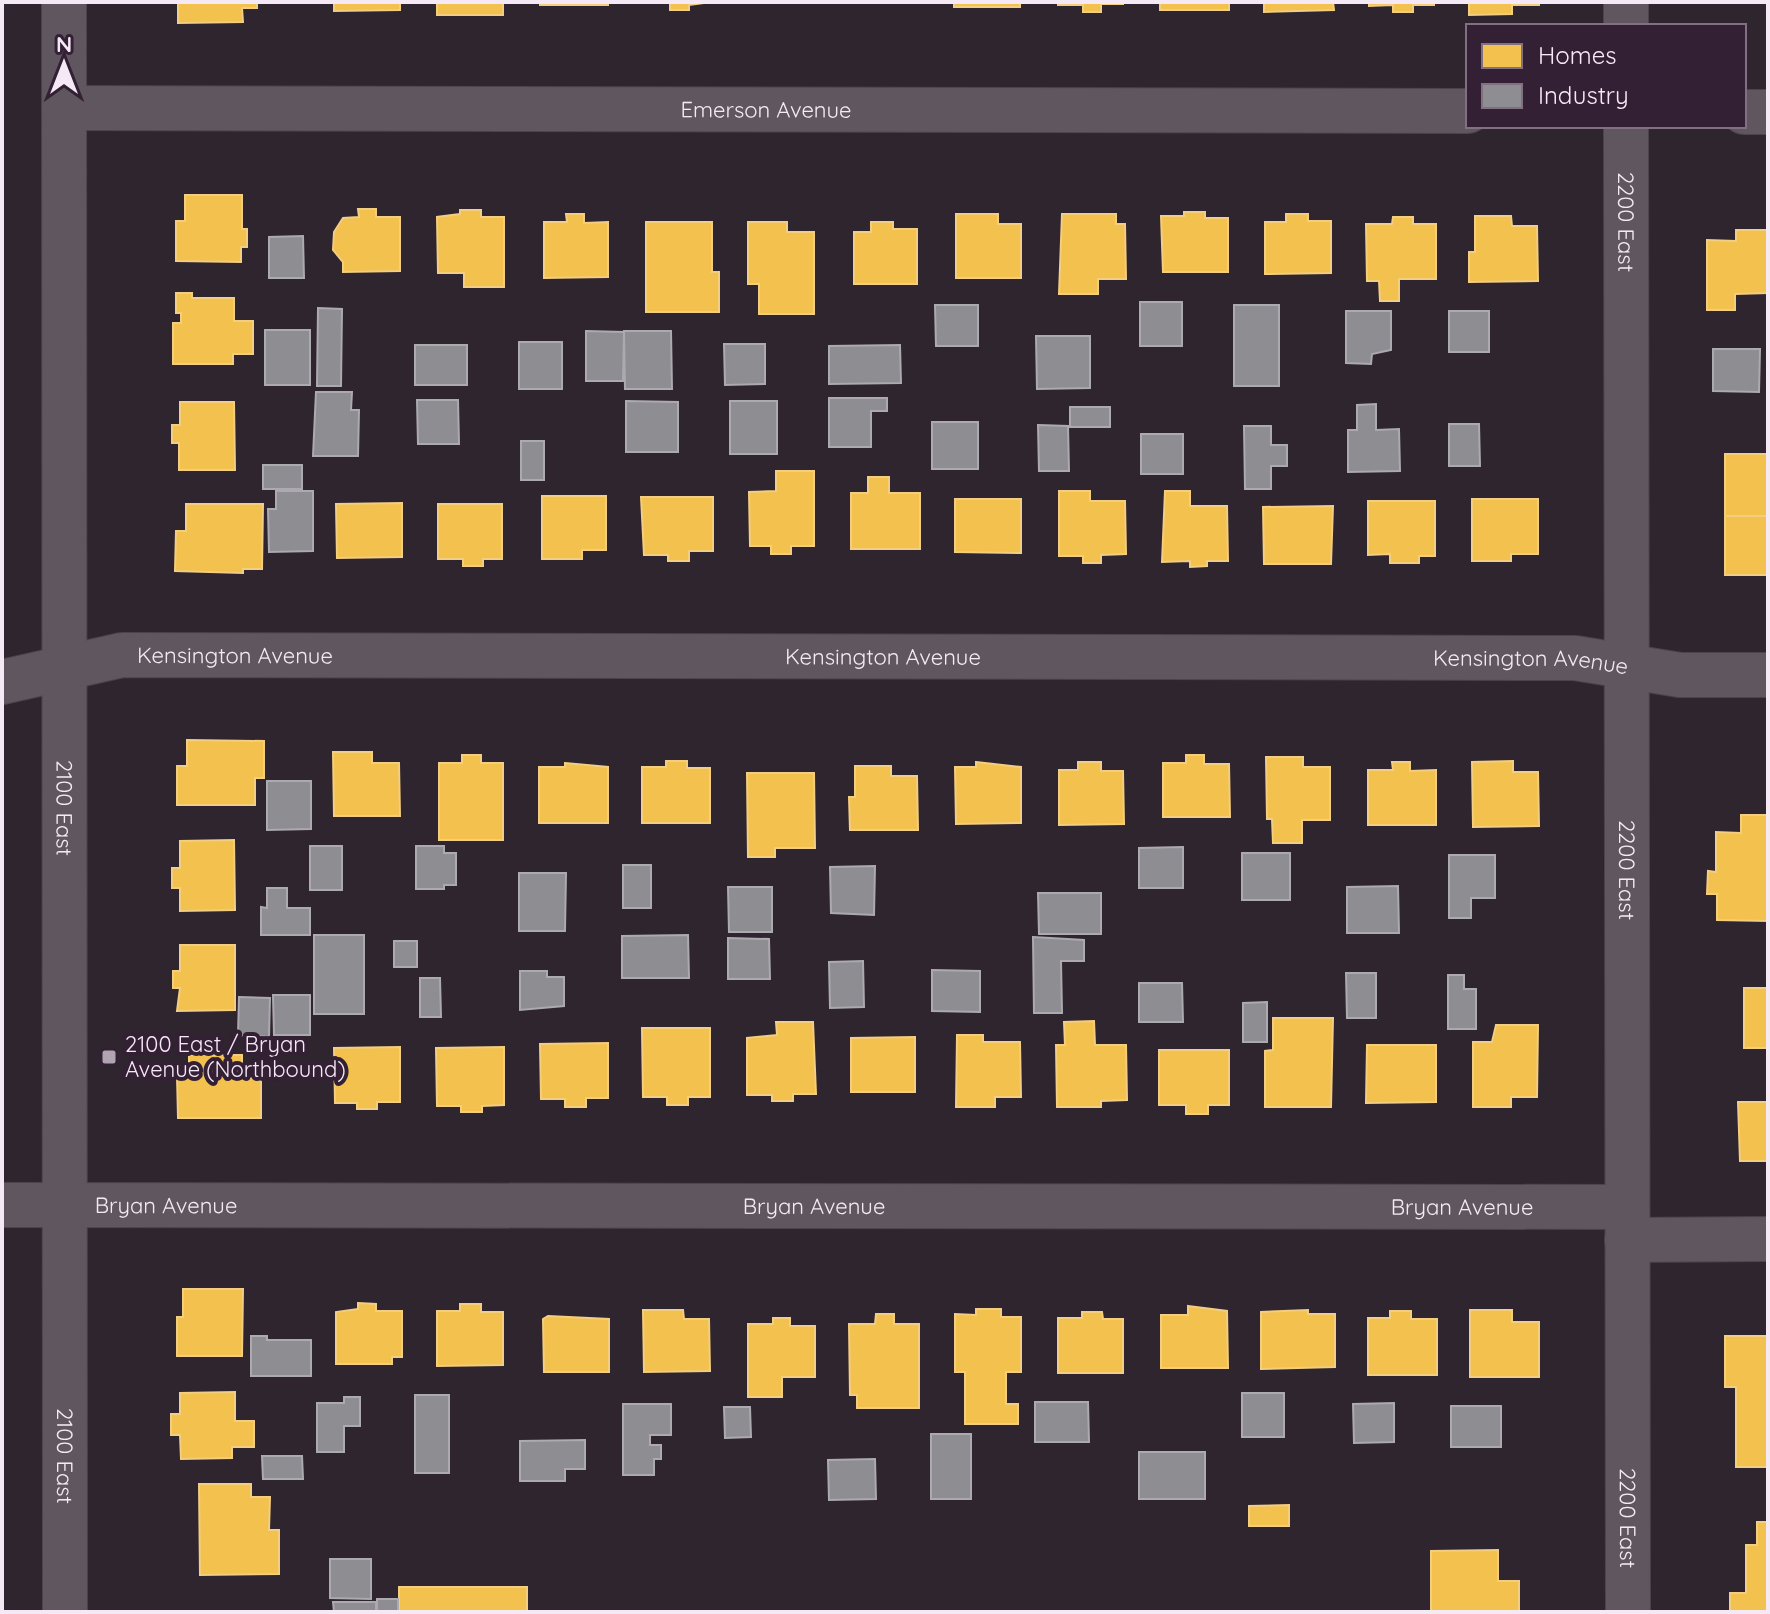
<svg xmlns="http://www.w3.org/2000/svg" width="1770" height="1614" font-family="Quicksand,sans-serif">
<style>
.homes{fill:#f2c14e;stroke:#f3cd80;stroke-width:2}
.industry{fill:#8d8d92;stroke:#aca9b0;stroke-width:2}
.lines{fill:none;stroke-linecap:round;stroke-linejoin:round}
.minor-casing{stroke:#4c434c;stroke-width:46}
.minor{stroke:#5f565f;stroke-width:44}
.poi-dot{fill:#b0a4b0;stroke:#342034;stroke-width:3}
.labels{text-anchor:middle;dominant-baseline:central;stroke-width:8;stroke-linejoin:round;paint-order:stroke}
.street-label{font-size:22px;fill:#f6e9f6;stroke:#342034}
.poi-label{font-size:22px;fill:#f6e9f6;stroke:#342034;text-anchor:start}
</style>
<rect width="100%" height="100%" fill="#2f252f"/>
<!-- homes -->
<g class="homes">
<path d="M178,2H257V8H242L243,22L178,23Z"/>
<path d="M334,2H400V10L334,11Z"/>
<rect x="437" y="2" width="66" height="13"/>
<rect x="540" y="2" width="68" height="3"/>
<path d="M711,2L689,5V10H670V3H641Z"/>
<rect x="954" y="2" width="66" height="5"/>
<path d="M1058,2H1123V4H1101V12H1083V5H1058Z"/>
<rect x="1160" y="2" width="69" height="8"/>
<path d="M1264,2H1333L1334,10L1264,12Z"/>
<path d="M1369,2H1434V5H1413V12H1393V5L1369,6Z"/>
<path d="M1469,2H1539V5H1512V14L1469,15Z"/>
<path d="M185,195H242V229H247V247H241V262L176,261V221H185Z"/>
<path d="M358,209H376V217H400V271L343,272V262L333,250L334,232L343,218L359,217Z"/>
<path d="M460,210H481V217H504V287H464V273H438L437,217L460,214Z"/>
<path d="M1184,212H1205V218H1228V272H1163L1161,216H1184Z"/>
<path d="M566,214H584V223L608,222V277L544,278V222H567Z"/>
<path d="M956,214H998V224H1021V278H956Z"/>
<path d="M1062,214H1116V224H1125L1126,279H1098V294H1059Z"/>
<path d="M1286,214H1308V221H1331V273L1265,274V222H1286Z"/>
<path d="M1475,216H1511L1512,226H1537L1538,281L1469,282V252H1475Z"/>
<path d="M1393,217H1413V224H1436V279H1399V301H1380L1379,281H1367L1366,224H1392Z"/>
<path d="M646,222H712V272H719V312H646Z"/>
<path d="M748,222H787V232H814V314H759V284H748Z"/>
<path d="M871,222H893V229H917V284H854V232H871Z"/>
<path d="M1736,230H1768V293L1735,294V310H1707V240L1736,241Z"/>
<path d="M176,293H192V298H234V321H253V354H233V364H173V323H181V313H176Z"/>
<path d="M180,402H234L235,470H179V443H172V425H180Z"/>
<rect x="1725" y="454" width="43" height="62"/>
<path d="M776,471H814V546H791V554H771V546H750L749,492L776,491Z"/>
<path d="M868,477H889V493H920V549H851V493H868Z"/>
<path d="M1059,491H1090V501H1125L1126,554L1101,555V563H1083V556H1059Z"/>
<path d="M1165,491H1190V506H1227L1228,561H1207V566L1190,567V561L1162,562Z"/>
<path d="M542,496H606V550H582V559H542Z"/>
<path d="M641,497H713V551H689V561H668V555H644Z"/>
<path d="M955,499H1021V553L955,552Z"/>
<path d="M1472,499H1538V554H1511V561H1472Z"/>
<path d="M1368,501H1435V556H1419V563H1390V554L1368,555Z"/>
<path d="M402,503V557L337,558L336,504Z"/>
<path d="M186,504H263L262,569H243V573L175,571L176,531H186Z"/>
<path d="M438,504H502V559H483V566H463V559H438Z"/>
<path d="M1333,506L1331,564H1264L1263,507Z"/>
<rect x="1725" y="516" width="43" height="59"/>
<path d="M187,740L264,741V778H255V805H177V766H187Z"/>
<path d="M333,752H372V763H399L400,816H334Z"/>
<path d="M462,755H481V763H503V840H439V763H462Z"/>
<path d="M1186,755H1204V764H1229L1230,817H1163V763H1186Z"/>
<path d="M1266,757H1303V767H1330V820H1302V843H1273L1272,819H1267Z"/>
<path d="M666,761H687V768H710V823H642V767H666Z"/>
<path d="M1513,761V772H1538L1539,826L1473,827L1472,762Z"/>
<path d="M976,762L1021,767V823L956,824L955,767H976Z"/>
<path d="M1078,762H1101V771H1123L1124,824L1059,825V770H1078Z"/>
<path d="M1392,762H1410V771L1436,770V825H1368V770H1393Z"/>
<path d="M565,763L608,767V823H539V767H565Z"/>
<path d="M855,766H891V776H917L918,830H850L849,797H855Z"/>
<path d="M747,773H814L815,848H775V857H748Z"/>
<path d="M1741,815H1768V921L1717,920V894H1707L1708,871L1716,872V832L1741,833Z"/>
<path d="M234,840L235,910L180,911V888H172V868H180V841Z"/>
<path d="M180,945H235V1010L177,1011L180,988H173V971H180Z"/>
<rect x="1744" y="988" width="24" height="60"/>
<path d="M1273,1018H1333L1331,1107H1265V1051L1273,1050Z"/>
<path d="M1094,1021L1095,1045H1126L1127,1100L1101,1101V1107H1057L1056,1045H1065L1064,1022Z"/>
<path d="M776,1022H813L816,1094H793V1101H772V1095H747V1038L777,1035Z"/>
<path d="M1496,1025H1538L1537,1097H1511V1107H1473V1042H1492Z"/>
<path d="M642,1028H710V1097H688V1105H667V1097H643Z"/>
<path d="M957,1035H983V1042H1020L1021,1097H995V1107H956Z"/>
<path d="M915,1037V1092H851V1038Z"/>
<path d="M608,1043V1098H586V1107H565V1099H541L540,1044Z"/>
<path d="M1367,1045H1436V1102L1366,1103Z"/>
<path d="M400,1047V1102H377V1109H357V1103H335L334,1048Z"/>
<path d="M504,1047V1105L482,1106V1112H461V1106H437L436,1048Z"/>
<path d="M1159,1050H1229V1105H1208V1114H1186V1105H1159Z"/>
<path d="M189,1055H242V1078H261V1118H178L177,1076L189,1075Z"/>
<path d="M1738,1102H1768V1161H1740Z"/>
<path d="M183,1289H243L242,1356H177V1317H183Z"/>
<path d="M358,1303L376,1304V1311H402V1357H392V1364H336V1312L358,1309Z"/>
<path d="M460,1304H481V1312H503V1365L437,1366V1311H460Z"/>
<path d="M1188,1306L1227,1311L1228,1368H1161V1315H1188Z"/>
<path d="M976,1309H1001V1317H1021V1372H1006V1404H1018V1424H965V1372H955V1314L976,1315Z"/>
<path d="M643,1310H683L684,1319H709L710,1371L644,1372Z"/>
<path d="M1308,1310V1314H1335V1367L1261,1369V1312Z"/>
<path d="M1470,1310H1512V1322H1539V1377H1470Z"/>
<path d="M1390,1311H1411V1319H1437V1375H1368V1318H1390Z"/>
<path d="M1082,1312H1102L1103,1319H1123V1373H1058V1318H1082Z"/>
<path d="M876,1314H894V1324H919V1408H857V1395H850L849,1324H875Z"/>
<path d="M548,1316L609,1319V1372H544L543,1319Z"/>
<path d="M773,1318H790V1326H815V1377H782V1397H748V1324H773Z"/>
<path d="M1725,1336H1768V1467H1736V1387H1725Z"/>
<path d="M235,1392V1421H254V1447H232V1458L181,1459L180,1435H171V1414H180V1393Z"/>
<path d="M199,1484H251V1497H270L269,1530H279V1574L200,1575Z"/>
<path d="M1289,1505V1526H1249V1506Z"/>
<path d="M1757,1522H1768V1612H1730V1593H1746V1545H1757Z"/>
<path d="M1498,1550V1581H1519V1612H1431V1551Z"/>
<rect x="399" y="1587" width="128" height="25"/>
</g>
<!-- industry -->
<g class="industry">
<path d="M303,236L304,278H269V237Z"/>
<rect x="1140" y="302" width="42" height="44"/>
<path d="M935,305H978V346H936Z"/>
<rect x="1234" y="305" width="45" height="81"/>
<path d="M318,308L342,309L341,386H317Z"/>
<path d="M1346,311H1391V350L1372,354L1371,364L1346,363Z"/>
<rect x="1449" y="311" width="40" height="41"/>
<rect x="265" y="330" width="45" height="55"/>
<path d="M586,331L624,332L623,381H586Z"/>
<path d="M624,331H671L672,389H625Z"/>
<path d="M1036,336H1090V388L1037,389Z"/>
<rect x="519" y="342" width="43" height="47"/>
<path d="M724,344H765V384L725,385Z"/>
<rect x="415" y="345" width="52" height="40"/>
<path d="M900,345L901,383L829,384V346Z"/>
<path d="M1713,349H1760L1759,392L1713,391Z"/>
<path d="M316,392H352L351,410H359L358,456H313Z"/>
<path d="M829,398H887V411H871V447H829Z"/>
<path d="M417,400H458L459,444H418Z"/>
<path d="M626,401L678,402V452H626Z"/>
<rect x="730" y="401" width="47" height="53"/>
<path d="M1376,404V430L1399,429L1400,471L1348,472V430H1357V405Z"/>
<rect x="1070" y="407" width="40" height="20"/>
<rect x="932" y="422" width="46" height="47"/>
<path d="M1449,424H1479L1480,466H1449Z"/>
<path d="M1038,425L1068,426L1069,471H1039Z"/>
<path d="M1244,426H1271V445H1287V466H1271V489H1245Z"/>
<rect x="1141" y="434" width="42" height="40"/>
<rect x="521" y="441" width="23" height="39"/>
<rect x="263" y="465" width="39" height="24"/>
<path d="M276,491H313V551L269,552L268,509H276Z"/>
<path d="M267,781H311V829L267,830Z"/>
<rect x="310" y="846" width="32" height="44"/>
<path d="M416,846H444V853H456V885H444V889H416Z"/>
<path d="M1183,847V888H1139V848Z"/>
<rect x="1242" y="853" width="48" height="47"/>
<path d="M1449,855H1495V898H1471V918H1449Z"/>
<rect x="623" y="865" width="28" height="43"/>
<path d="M875,866L874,915L831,913L830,867Z"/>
<path d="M519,873H566L565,931H519Z"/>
<path d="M1398,886L1399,933H1347V887Z"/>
<path d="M728,887H772V932H729Z"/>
<path d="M267,888H287V908H310V935H261V907L267,908Z"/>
<path d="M1038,893H1101V934H1039Z"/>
<rect x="314" y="935" width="50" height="79"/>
<path d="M688,935L689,978H622V936Z"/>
<path d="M1033,937L1084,940V961H1061L1062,1013H1034Z"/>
<path d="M728,938L769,939L770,979H728Z"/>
<rect x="394" y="941" width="23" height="26"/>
<path d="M863,961L864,1007L830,1008L829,962Z"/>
<path d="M932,970L980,971V1012L932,1011Z"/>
<path d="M520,971H547V977H564V1006L520,1010Z"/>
<path d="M1346,973H1376V1018H1347Z"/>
<path d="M1448,975H1464V989H1476V1029H1448Z"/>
<path d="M420,978H440L441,1017H420Z"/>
<path d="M1139,983H1182L1183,1022H1139Z"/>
<path d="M273,995H310V1035H274Z"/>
<path d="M239,997L270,998L269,1037L238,1035Z"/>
<path d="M1267,1002V1042H1243V1003Z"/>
<path d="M251,1336H267V1340H311V1376H251Z"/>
<rect x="1242" y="1393" width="42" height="44"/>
<rect x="415" y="1395" width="34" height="78"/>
<path d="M344,1397H360V1426H344V1452H317V1403H344Z"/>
<path d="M1035,1402H1088L1089,1442H1035Z"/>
<path d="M1394,1403V1442L1354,1443L1353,1404Z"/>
<path d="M623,1404H671V1435H650V1445H661V1459H654V1475H623Z"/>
<rect x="1451" y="1406" width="50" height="41"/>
<path d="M724,1407H750L751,1437L725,1438Z"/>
<rect x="931" y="1434" width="40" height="65"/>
<path d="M585,1440V1469H565V1481H520V1441Z"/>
<rect x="1139" y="1452" width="66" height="47"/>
<path d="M262,1456H302L303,1479H263Z"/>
<path d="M875,1459L876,1499L829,1500L828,1460Z"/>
<path d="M330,1559H371V1599L330,1598Z"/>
<rect x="377" y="1599" width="21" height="13"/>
<path d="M333,1602H376V1612H334Z"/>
</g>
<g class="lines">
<!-- minor casing -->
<g class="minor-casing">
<g id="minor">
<path id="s1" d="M64,2L65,1612"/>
<path d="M1626,2V26"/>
<path id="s2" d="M64,108L1468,111"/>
<path d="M1744,112H1768"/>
<path id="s3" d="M1626,126L1628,1612"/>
<path id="s4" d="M2,682L122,655L1575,658L1680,675H1768"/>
<path id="s5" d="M2,1205L1627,1207"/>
<path d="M1627,1240L1768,1239"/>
</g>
</g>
<!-- minor -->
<use href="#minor" class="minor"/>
</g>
<!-- markers -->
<rect class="poi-dot" x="101" y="1049" width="16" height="16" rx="4"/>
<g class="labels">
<!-- street labels -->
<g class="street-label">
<text stroke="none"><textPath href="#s2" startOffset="702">Emerson Avenue</textPath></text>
<text stroke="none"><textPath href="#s3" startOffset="96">2200 East</textPath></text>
<text stroke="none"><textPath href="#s4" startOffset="236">Kensington Avenue</textPath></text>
<text stroke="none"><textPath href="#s4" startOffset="884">Kensington Avenue</textPath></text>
<text stroke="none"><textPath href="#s4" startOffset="1532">Kensington Avenue</textPath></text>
<text stroke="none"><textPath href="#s1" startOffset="806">2100 East</textPath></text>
<text stroke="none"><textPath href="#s3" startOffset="744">2200 East</textPath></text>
<text stroke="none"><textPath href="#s5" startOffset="164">Bryan Avenue</textPath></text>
<text stroke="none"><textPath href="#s5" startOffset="812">Bryan Avenue</textPath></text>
<text stroke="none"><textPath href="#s5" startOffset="1460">Bryan Avenue</textPath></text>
<text stroke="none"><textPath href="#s1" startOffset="1454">2100 East</textPath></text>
<text stroke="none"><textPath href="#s3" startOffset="1392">2200 East</textPath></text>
</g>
<!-- poi labels -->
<g class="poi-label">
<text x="125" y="1044">2100 East / Bryan<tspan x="125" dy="25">Avenue (Northbound)</tspan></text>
</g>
</g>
<!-- border -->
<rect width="1770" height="1614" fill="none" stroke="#f6e9f6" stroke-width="8"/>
<!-- legend -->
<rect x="1466" y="24" width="280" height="104" fill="#342034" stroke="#827082" stroke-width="2"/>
<rect x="1482" y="44" width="40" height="24" fill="#f2c14e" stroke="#827082" stroke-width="2"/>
<text x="1538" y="64" font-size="24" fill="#f6e9f6">Homes</text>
<rect x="1482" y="84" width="40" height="24" fill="#8d8d92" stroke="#827082" stroke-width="2"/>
<text x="1538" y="104" font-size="24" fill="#f6e9f6">Industry</text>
<!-- north arrow -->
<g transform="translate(64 64)" stroke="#342034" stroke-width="6" paint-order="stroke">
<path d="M0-6L14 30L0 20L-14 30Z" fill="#f6e9f6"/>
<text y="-12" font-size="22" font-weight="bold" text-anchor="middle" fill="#f6e9f6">N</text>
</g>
</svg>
